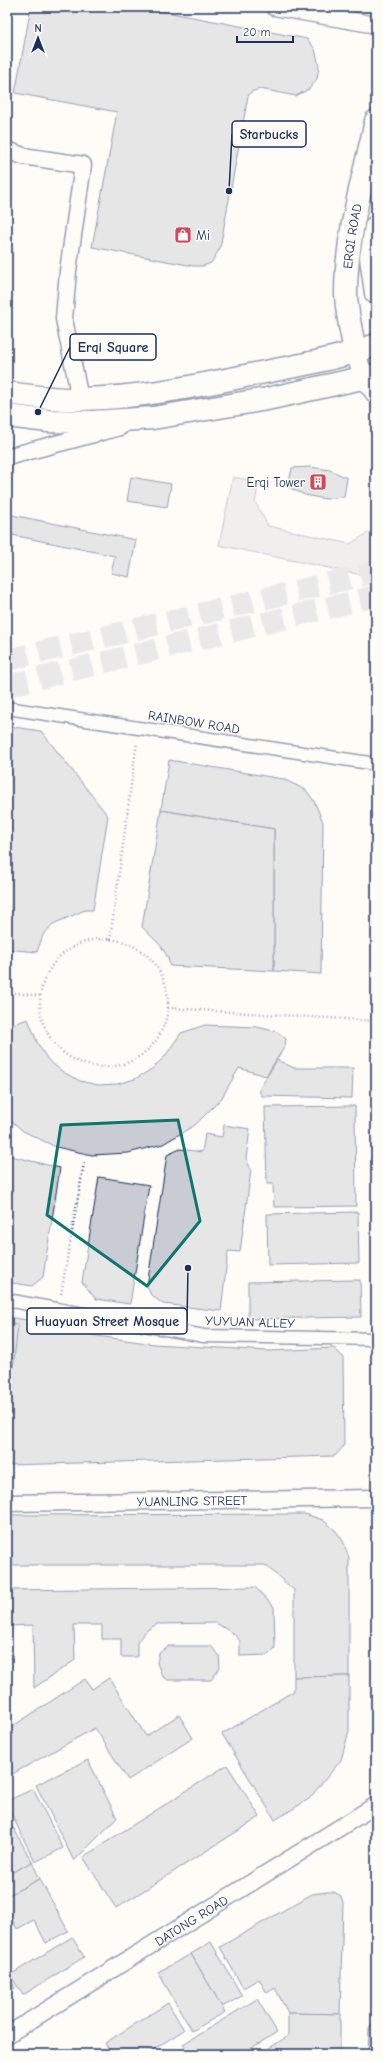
<svg xmlns="http://www.w3.org/2000/svg" width="383" height="2061" font-family="'Comic Neue',sans-serif">
<style>
.green{fill:#e0e1e3;stroke:#7e88a0}
.building{fill:#c9ccd3;stroke:#1b2f5e}
.lines{fill:none;stroke-linecap:round;stroke-linejoin:round}
.primary-tunnel{stroke:#d0d3d8;stroke-width:22;stroke-dasharray:22 11;stroke-linecap:butt}
.pedestrian-casing{stroke:#1b2f5e;stroke-width:15}
.minor-casing{stroke:#1b2f5e;stroke-width:19}
.tertiary-casing{stroke:#1b2f5e;stroke-width:22}
.secondary-casing{stroke:#1b2f5e;stroke-width:25}
.primary-casing{stroke:#1b2f5e;stroke-width:25}
.path{stroke:#1b2f5e;stroke-width:2.5;stroke-dasharray:1 3;stroke-linecap:butt}
.pedestrian{stroke:#fdfcf7;stroke-width:12}
.minor{stroke:#fdfcf7;stroke-width:16}
.tertiary{stroke:#fdfcf7;stroke-width:19}
.secondary{stroke:#fdfcf7;stroke-width:22}
.primary{stroke:#fdfcf7;stroke-width:22}
.marked{fill:none;stroke:#0f766e;stroke-width:3;stroke-linejoin:round}
.labels{text-anchor:middle;dominant-baseline:central;stroke-width:3;stroke-linejoin:round;paint-order:stroke}
.poi-label{font-size:13px;fill:#1b2f5e;stroke:#fdfcf7;text-anchor:start}
.street-label{font-size:13px;fill:#1b2f5e;stroke:#fdfcf7}
.leader{fill:none;stroke:#1b2f5e;stroke-width:1.5}
.callout-dot{fill:#1b2f5e;stroke:#fdfcf7;stroke-width:1.5}
.callout{fill:#fdfcf7;stroke:#1b2f5e;stroke-width:1.5}
.callout-label{font-size:14px;text-anchor:middle;font-weight:bold;fill:#1b2f5e}
</style>
<rect width="100%" height="100%" fill="#fdfcf7"/>
<filter id="ink" filterUnits="userSpaceOnUse"><feTurbulence type="fractalNoise" baseFrequency=".025" numOctaves="2"/><feDisplacementMap in="SourceGraphic" scale="8" xChannelSelector="R" yChannelSelector="G"/><feConvolveMatrix kernelMatrix="1 2 1 2 8 2 1 2 1" color-interpolation-filters="sRGB"/></filter>
<g filter="url(#ink)">
<!-- green -->
<path class="green" d="M233,477L259,482L255,502L268,526L350,544L373,530L376,515V578L219,545Z"/>
<!-- building -->
<g class="building">
<path d="M31,7H140L307,39L315,49L319,66L317,79L309,89L296,96L260,89L251,92L248,96L220,248L211,263L203,266H193L92,247L117,112L15,93Z"/>
<path d="M310,467L330,470L347,478L344,497L325,499L305,495L288,487L292,468Z"/>
<path d="M131,477L171,484L167,507L127,501Z"/>
<path d="M7,514L136,540L129,577L111,573L115,556L12,535L9,553L7,552Z"/>
<path d="M7,726L41,731L108,816L93,910H85L53,924L43,935L37,952L7,949Z"/>
<path d="M169,760L283,779L306,790L314,801L323,822L321,974L274,971V829L161,810Z"/>
<path d="M161,810L274,829V971L170,966L168,958L161,946L142,927Z"/>
<path d="M28,1019L38,1044L48,1060L63,1072L80,1081L98,1085L117,1084L135,1079L152,1069L165,1056L181,1033L205,1025L257,1027L278,1032L286,1039L285,1046L266,1076L239,1068L221,1099L195,1125L163,1144L128,1153L92,1155L56,1147L23,1131L7,1117V1026Z"/>
<path d="M277,1060L294,1068H353L352,1098L262,1096L260,1093V1088Z"/>
<path d="M355,1106L356,1206L274,1207L273,1184H267L265,1107Z"/>
<path d="M224,1125L250,1129L246,1158L251,1170L240,1252L228,1251L221,1311L163,1304L151,1295L147,1286L167,1155L180,1149L202,1152L205,1134L222,1137Z"/>
<path d="M7,1155L60,1168L43,1277L32,1286L7,1282Z"/>
<path d="M99,1177L149,1185L130,1304L96,1299L82,1282Z"/>
<path d="M358,1212L359,1263L268,1265L267,1214Z"/>
<path d="M360,1280L361,1317L248,1319V1282Z"/>
<path d="M7,1317L89,1329L90,1335L154,1344L269,1351L334,1348L343,1357L344,1446L335,1456L7,1465Z"/>
<path d="M7,1324L18,1325L7,1421Z"/>
<path d="M305,1514L323,1520L336,1531L343,1541L349,1558V1676L294,1677V1590L265,1565H7V1515Z"/>
<path d="M255,1587L274,1607L275,1648L268,1655L240,1656V1641L234,1634L216,1623L157,1624L147,1630L137,1642V1657H121V1639H102V1625H74L75,1660L34,1688L33,1625L7,1626V1590Z"/>
<path d="M168,1646H211L219,1655L220,1668L211,1680H168L162,1676L157,1663L159,1653Z"/>
<path d="M349,1676V1731L341,1760L309,1799L275,1820L222,1734L294,1691V1677Z"/>
<path d="M109,1678L146,1736L179,1715L193,1738L128,1780L95,1728L7,1777V1730L85,1679L92,1689Z"/>
<path d="M88,1760L117,1818L74,1861L36,1785Z"/>
<path d="M227,1765L260,1817L116,1908L83,1857Z"/>
<path d="M33,1789L63,1848L35,1862L7,1805V1801Z"/>
<path d="M13,1827L32,1862L7,1875V1830Z"/>
<path d="M32,1862L40,1879L7,1896V1875Z"/>
<path d="M40,1879L68,1931L46,1943L34,1920L17,1929L7,1910V1896Z"/>
<path d="M326,1892H334L341,1896L343,1903L340,2014L288,2013L275,1988L267,1993L259,1979L243,1988L220,1947L312,1894Z"/>
<path d="M72,1937L84,1957L23,1995L10,1975Z"/>
<path d="M211,1942L242,1996L222,2007L191,1954Z"/>
<path d="M191,1954L225,2012L192,2031L158,1972Z"/>
<path d="M7,1972L15,1988L7,1992Z"/>
<path d="M257,1999L277,2032L242,2054H189L183,2044Z"/>
<path d="M168,2003L184,2030L146,2054H112L105,2043Z"/>
<path d="M288,2013L340,2014V2054H260L288,2036Z"/>
</g>
<g class="lines">
<!-- primary-tunnel -->
<g class="primary-tunnel">
<path d="M7,660L376,572"/>
<path d="M7,686L376,596"/>
</g>
<!-- pedestrian casing -->
<g class="pedestrian-casing">
<g id="pedestrian">
<path d="M7,708L376,764"/>
<path d="M7,1300L204,1336L376,1339"/>
<path d="M375,2054L376,2030"/>
</g>
</g>
<!-- minor casing -->
<g class="minor-casing">
<g id="minor">
<path d="M274,7L376,25"/>
<path d="M7,150L23,156L83,165L68,271L64,319L80,399"/>
<path d="M7,457L120,427"/>
<path id="s1" d="M7,1503L376,1498"/>
<path id="s2" d="M7,2035L376,1805"/>
</g>
</g>
<!-- tertiary casing -->
<g class="tertiary-casing">
<path id="tertiary" d="M355,352L364,378L376,394"/>
</g>
<!-- secondary casing -->
<g class="secondary-casing">
<g id="secondary">
<path d="M376,227L371,258L376,293"/>
<path id="s3" d="M355,352C352,333 346,312 346,292C346,235 364,176 376,121"/>
</g>
</g>
<!-- primary casing -->
<g class="primary-casing">
<g id="primary">
<path d="M7,393C31,396 55,400 80,399C139,398 197,386 255,374C295,366 337,359 376,345"/>
<path d="M7,416L48,421L93,422L153,418L267,399L376,375"/>
</g>
</g>
<!-- path -->
<g class="path">
<circle cx="104" cy="1003" r="64"/>
<path d="M110,940L137,742"/>
<path d="M7,992L41,996"/>
<path d="M168,1008L376,1021"/>
<path d="M61,1294L84,1163"/>
</g>
<!-- pedestrian -->
<use href="#pedestrian" class="pedestrian"/>
<!-- minor -->
<use href="#minor" class="minor"/>
<!-- tertiary -->
<use href="#tertiary" class="tertiary"/>
<!-- secondary -->
<use href="#secondary" class="secondary"/>
<!-- primary -->
<use href="#primary" class="primary"/>
</g>
</g>
<!-- marked area -->
<path d="M0 0H383V2061H0ZM178,1120L200,1221L147,1286L47,1215L61,1125Z" fill="#fdfcf7" fill-opacity=".55" fill-rule="evenodd"/>
<path class="marked" d="M178,1120L200,1221L147,1286L47,1215L61,1125Z"/>
<!-- icons -->
<defs>
<g id="shop-square" transform="scale(0.9)"><rect x="-9" y="-9" width="18" height="18" rx="4" fill="#d1495b" stroke="#fdfcf7"/><path d="M-5-2.5h2.3a2.7 3.5 0 0 1 5.4 0H5L5.5 6h-11ZM-1.5-2.5h3a1.5 2.3 0 0 0-3 0Z" fill="#fff"/></g>
<g id="building-square" transform="scale(0.9)"><rect x="-9" y="-9" width="18" height="18" rx="4" fill="#d1495b" stroke="#fdfcf7"/><path d="M-4-6H4V6H1V3H-1V6H-4ZM-2.5-4.3h1.7v1.8h-1.7ZM.8-4.3h1.7v1.8H.8ZM-2.5-1h1.7V.8h-1.7ZM.8-1h1.7V.8H.8Z" fill="#fff"/></g>
</defs>
<g fill-rule="evenodd">
<use href="#shop-square" x="183" y="235"/>
<use href="#building-square" x="318" y="482"/>
</g>
<g class="labels">
<!-- poi labels -->
<g class="poi-label">
<text x="196" y="235">Mi</text>
<text x="305" y="482" text-anchor="end">Erqi Tower</text>
</g>
<!-- street labels -->
<g class="street-label">
<text stroke="none"><textPath href="#s3" startOffset="117">ERQI ROAD</textPath></text>
<text transform="translate(194 722) rotate(9)">RAINBOW ROAD</text>
<text transform="translate(250 1322) rotate(2)">YUYUAN ALLEY</text>
<text stroke="none"><textPath href="#s1" startOffset="185">YUANLING STREET</textPath></text>
<text stroke="none"><textPath href="#s2" startOffset="217">DATONG ROAD</textPath></text>
</g>
</g>
<!-- callouts -->
<path class="leader" d="M229 191L232 134M38 412L70 347M188 1268L187 1321"/>
<g class="callout-dot">
<circle cx="229" cy="191" r="4"/>
<circle cx="38" cy="412" r="4"/>
<circle cx="188" cy="1268" r="4"/>
</g>
<g class="callout">
<rect x="232" y="121" width="74" height="26" rx="4"/>
<rect x="70" y="334" width="86" height="26" rx="4"/>
<rect x="27" y="1308" width="160" height="26" rx="4"/>
</g>
<g class="callout-label">
<text x="269" y="139">Starbucks</text>
<text x="113" y="352">Erqi Square</text>
<text x="107" y="1326">Huayuan Street Mosque</text>
</g>
<!-- margin -->
<rect width="383" height="2061" fill="none" stroke="#fdfcf7" stroke-width="24"/>
<rect x="12" y="12" width="359" height="2037" fill="none" stroke="#1b2f5e" stroke-width="1.5" filter="url(#ink)"/>
<!-- north arrow -->
<g transform="translate(38 38)" stroke="#fdfcf7" stroke-width="3" paint-order="stroke">
<path d="M0-3L7 15L0 10L-7 15Z" fill="#1b2f5e"/>
<text y="-6" font-size="11" font-weight="bold" text-anchor="middle" fill="#1b2f5e">N</text>
</g>
<!-- scale -->
<path d="M237 36v6h56v-6" fill="none" stroke="#1b2f5e" stroke-width="2"/>
<text x="243" y="36" font-size="12" fill="#1b2f5e" stroke="#fdfcf7" stroke-width="3" paint-order="stroke">20 m</text>
</svg>
